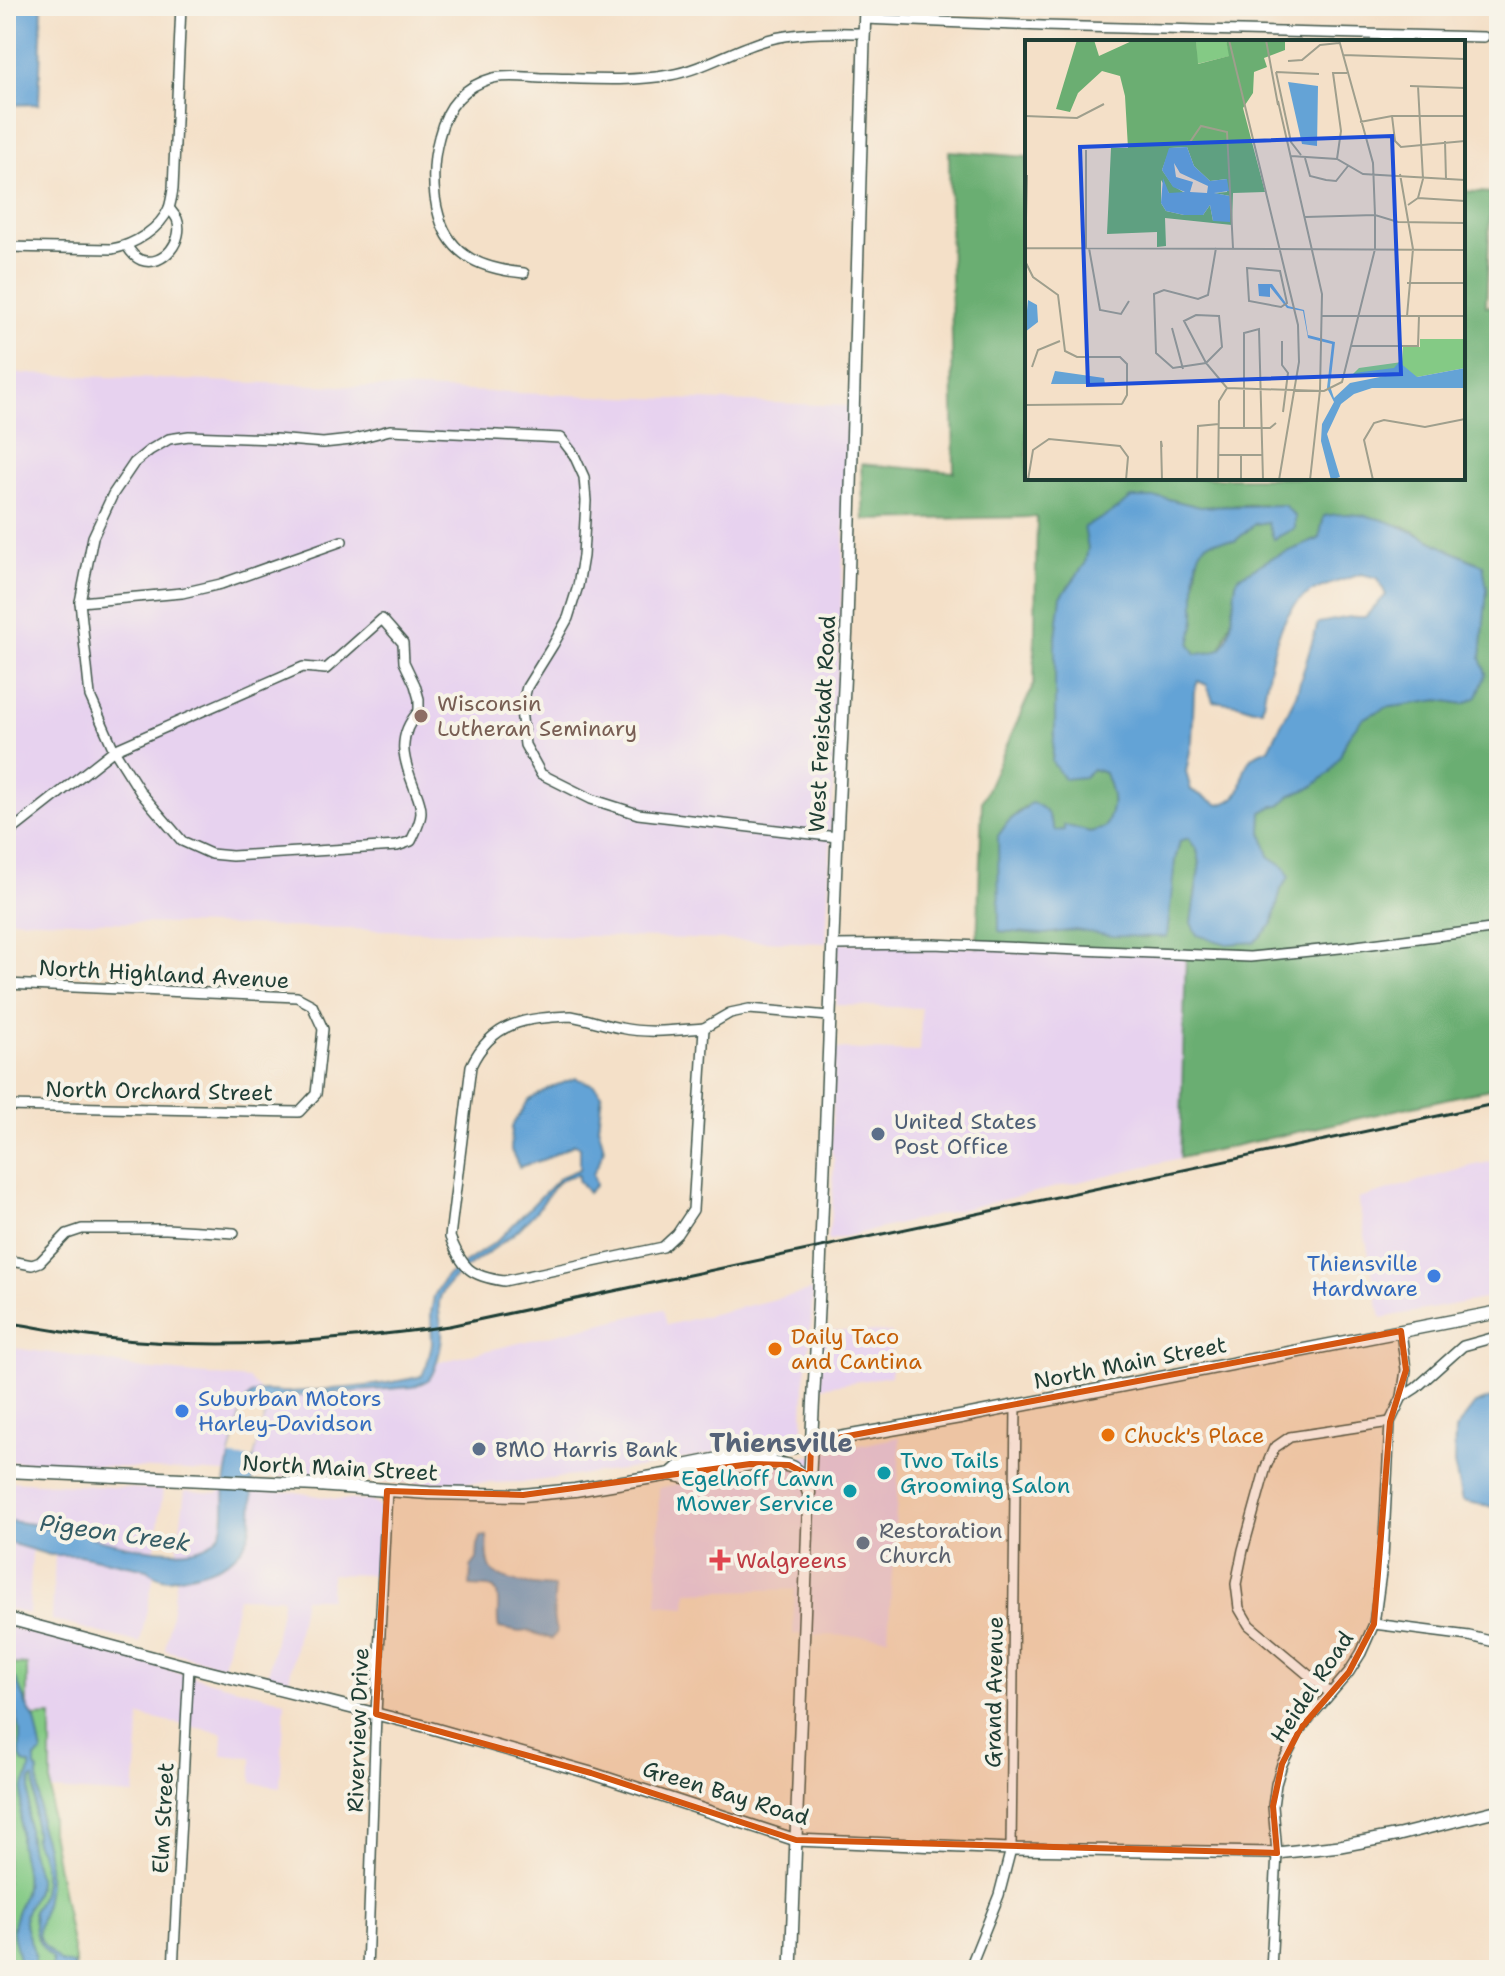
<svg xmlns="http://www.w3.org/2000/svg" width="1505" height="1976" font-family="'Shantell Sans',sans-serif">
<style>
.built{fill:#e7d2ef}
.green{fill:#84ca85;stroke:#52845c;stroke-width:2}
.forest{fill:#6bae72;stroke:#457653;stroke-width:2;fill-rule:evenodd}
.water{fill:#64a3d6;stroke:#427085;stroke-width:2;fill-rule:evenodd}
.pier{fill:#f4e0c8}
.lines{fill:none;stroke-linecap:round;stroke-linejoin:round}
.minor-casing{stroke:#3f554a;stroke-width:12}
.tertiary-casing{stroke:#3f554a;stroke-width:14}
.secondary-casing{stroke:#3f554a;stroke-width:15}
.minor{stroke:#fff;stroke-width:9}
.tertiary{stroke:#fff;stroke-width:11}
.secondary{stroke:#fff;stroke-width:12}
.rail{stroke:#1f3d34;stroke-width:3}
.marked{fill:#d45610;fill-opacity:0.2;stroke:#d45610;stroke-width:6;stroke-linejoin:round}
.education-dot{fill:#8d6e63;stroke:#f7f3e8;stroke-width:3}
.service-dot{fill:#5c6f8a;stroke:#f7f3e8;stroke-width:3}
.shop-dot{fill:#3f7fe0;stroke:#f7f3e8;stroke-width:3}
.food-dot{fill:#e8710a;stroke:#f7f3e8;stroke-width:3}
.culture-dot{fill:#0f9aa8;stroke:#f7f3e8;stroke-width:3}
.worship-dot{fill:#6b7280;stroke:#f7f3e8;stroke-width:3}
.health-dot{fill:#e0444e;stroke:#f7f3e8;stroke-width:3}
.labels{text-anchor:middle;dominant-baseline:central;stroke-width:8;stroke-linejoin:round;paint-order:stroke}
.education-label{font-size:22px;fill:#785e54;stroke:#f7f3e8;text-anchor:start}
.street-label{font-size:22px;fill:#1f3d34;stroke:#f7f3e8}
.service-label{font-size:22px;fill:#4e5e75;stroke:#f7f3e8;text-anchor:start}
.shop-label{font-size:22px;fill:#366cbe;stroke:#f7f3e8;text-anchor:end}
.food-label{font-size:22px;fill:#c56008;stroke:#f7f3e8;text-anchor:start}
.culture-label{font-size:22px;fill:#0d838f;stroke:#f7f3e8;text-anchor:start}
.worship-label{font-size:22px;fill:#5b616d;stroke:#f7f3e8;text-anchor:start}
.health-label{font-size:22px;fill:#be3a42;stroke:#f7f3e8;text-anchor:start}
.water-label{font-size:24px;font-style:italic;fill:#345c65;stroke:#f7f3e8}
.quarter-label{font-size:26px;font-weight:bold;fill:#566378;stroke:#f7f3e8}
.inset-road{fill:none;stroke:#9f9f8d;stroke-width:2}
.view{fill:#1d4ed8;fill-opacity:0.15;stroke:#1d4ed8;stroke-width:4}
.inset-edge{fill:none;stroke:#1f3d34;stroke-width:4}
</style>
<rect width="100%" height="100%" fill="#f7f3e8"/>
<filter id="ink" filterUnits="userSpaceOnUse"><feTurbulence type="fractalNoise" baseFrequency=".0125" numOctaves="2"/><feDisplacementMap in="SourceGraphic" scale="16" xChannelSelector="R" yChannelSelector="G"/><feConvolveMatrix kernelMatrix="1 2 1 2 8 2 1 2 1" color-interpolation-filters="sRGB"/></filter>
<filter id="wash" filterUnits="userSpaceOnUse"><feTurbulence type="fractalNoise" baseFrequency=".006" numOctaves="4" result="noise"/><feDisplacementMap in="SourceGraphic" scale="32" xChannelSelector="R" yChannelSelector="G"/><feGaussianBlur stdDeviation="1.8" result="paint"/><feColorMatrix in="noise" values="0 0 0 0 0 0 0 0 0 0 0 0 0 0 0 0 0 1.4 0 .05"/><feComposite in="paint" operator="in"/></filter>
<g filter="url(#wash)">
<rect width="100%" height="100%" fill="#f4e0c8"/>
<!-- built -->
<g class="built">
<path d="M6,373L848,406L845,513L826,943L6,919Z"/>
<path d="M838,943L1187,954L1180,1158L827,1241L832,1211L834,1160L831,1150L835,1049L920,1052L921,1008L836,1005Z"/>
<path d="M1499,1160V1296L1381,1318L1358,1199L1471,1166Z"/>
<path d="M813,1290L810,1345L804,1386L803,1427L799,1435L792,1437L644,1467L527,1482L488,1483L405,1482L253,1475V1459L268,1401L273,1398L412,1387L435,1369L436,1363L527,1341L663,1309L667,1325Z"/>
<path d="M822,1330L892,1333L891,1376L821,1387Z"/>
<path d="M6,1347L88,1358L143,1369L249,1379L261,1391L255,1393L242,1407L226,1473L6,1461Z"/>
<path d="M899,1437L900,1450L888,1637L793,1634L795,1589L687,1592L686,1607L657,1605L659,1488Z"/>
<path d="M6,1481L163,1490L155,1549L124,1546L86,1536L85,1533L57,1530L30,1525L20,1522L6,1521Z"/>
<path d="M224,1489L222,1525L215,1540L204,1547L177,1551L185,1491L217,1493Z"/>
<path d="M253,1491L295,1492L336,1499L371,1501L379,1506L380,1510L377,1575L331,1574L330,1598H304L289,1681L268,1676L283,1598L238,1597L223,1666L165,1650L177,1578L219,1567L253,1499Z"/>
<path d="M6,1542L32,1549L29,1614L6,1608Z"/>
<path d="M55,1555H79L147,1569L154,1575L140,1643L52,1620Z"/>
<path d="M6,1626L285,1701L280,1787L252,1783V1757L222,1756L223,1733L140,1716L134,1795L50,1790L51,1716L33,1717L27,1706V1665L6,1664Z"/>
</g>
<!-- green -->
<path class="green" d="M6,1664L27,1665V1706L33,1717L51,1716V1832L75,1960V1970H6V1770L16,1739L17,1717L6,1685Z"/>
<!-- forest -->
<path class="forest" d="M949,151L1027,157V478H1463V191L1491,193L1486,306H1499V1087L1180,1158L1186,954L977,947L982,801L1034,684L1037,517L864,520L861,464L954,472ZM1132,498H1164L1200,507L1264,504L1275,539L1268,522L1255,524L1235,541L1221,540L1207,543L1199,551L1195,583V620L1190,644L1195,654L1214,652L1221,648L1232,618L1237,578L1272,558L1319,539L1324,516L1404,526L1444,548L1483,565L1487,589L1481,658L1486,674L1482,683L1464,704L1439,700L1414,703L1385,708L1361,719L1348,737L1340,756L1311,788L1290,795L1280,806H1273L1262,812L1261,830L1269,857L1285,867L1289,877L1281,889L1272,925L1191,923L1200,862L1197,850L1188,838L1180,841L1175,860L1171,892L1148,938L1075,930L1044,934L999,931V835L1008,822L1024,807L1049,816L1055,832L1064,830V825L1090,832L1105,828C1116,805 1114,796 1105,773L1093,769L1052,762L1055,727V645L1061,597L1085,564L1088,548L1108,515Z"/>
<!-- water -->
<g class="water">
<path d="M6,6H42L39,104L6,105Z"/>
<path d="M1132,498H1164L1200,507L1284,505L1295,516V528L1274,539L1267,522L1255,524L1235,541C1225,541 1212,539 1205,545C1191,557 1196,602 1195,619C1194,627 1192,636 1190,644L1196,654C1203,653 1215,654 1221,648C1235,634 1232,597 1237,578L1272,558L1319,539L1324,516C1383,504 1431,546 1483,565L1487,589L1481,658L1486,674L1477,697L1464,704L1439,700L1385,708L1362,719L1348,737L1340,756L1330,772L1311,788L1290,795L1280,806H1273L1262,812L1261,830L1269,856L1285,867L1289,877L1281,889L1272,925L1255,942L1227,944L1197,935L1191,923L1200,862L1197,850L1188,838L1180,841L1175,860L1167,937L1112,936L1075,930L1044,934L999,931L998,836L1008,822L1031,803C1046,806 1050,817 1055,831L1064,830V825L1090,832L1105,828C1116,805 1114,796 1105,773L1093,769L1084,777L1064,779L1052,762L1055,727V645L1061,597L1085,564L1088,548L1084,527L1108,515ZM1361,574L1378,578L1386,595L1365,617H1350L1318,623L1296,695L1269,749C1263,751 1256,753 1252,758C1234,776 1253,796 1219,805L1191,790L1186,772L1192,741L1194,692L1198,681L1207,685L1213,701L1238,704L1253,709H1262C1268,677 1274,625 1298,602C1311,587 1343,581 1361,574Z"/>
<path d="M576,1078L594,1085L602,1094L598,1126L604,1148L601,1158L593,1174L596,1185L588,1193L578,1180V1175C556,1177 553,1188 542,1204C536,1212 528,1220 521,1227C501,1248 453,1270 441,1295C436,1306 441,1320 442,1332C443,1341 436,1371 429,1379C425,1382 417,1385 412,1387L273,1398L268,1401C263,1421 254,1442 253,1463C252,1484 254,1505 251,1526C245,1565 201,1574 168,1579C159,1578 152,1576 147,1569L79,1555H50L6,1542V1521C31,1522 59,1530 85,1533L86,1536C116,1544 209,1569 222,1528C226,1516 223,1499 225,1486C227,1465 233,1446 238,1426C240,1415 242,1400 253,1394C263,1388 278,1393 289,1392C333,1389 379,1387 422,1376L427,1364L432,1344L431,1313L434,1296L446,1276L497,1241L560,1177L580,1169V1147L575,1144L545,1159L519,1167L511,1150L512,1126L528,1101L549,1088Z"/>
<path d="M1499,1395V1508L1462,1501L1454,1464L1455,1430L1475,1404Z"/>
<path d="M487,1536C488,1546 486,1560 491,1569C499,1582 538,1586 554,1587C556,1603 550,1619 557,1632L552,1639L528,1631L520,1632L499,1628C495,1617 503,1592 492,1588C486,1586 477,1587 470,1586L471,1567L477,1559L478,1545L481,1537Z"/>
<path d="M6,1665L8,1675L16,1679L27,1706L35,1720L42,1753L35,1758V1767L38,1771L40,1829C51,1852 50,1888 43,1912C41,1921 36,1928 39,1937C43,1946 54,1955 60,1962L74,1965V1970H52L53,1960C36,1941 34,1937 33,1911C45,1897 47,1869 40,1852C37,1844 33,1844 35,1835C32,1818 37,1796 34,1778L31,1779C29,1800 26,1825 30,1847C32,1859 39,1870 38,1883C36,1898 23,1908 25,1923C27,1941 40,1952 32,1970H15C24,1956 12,1944 13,1929C14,1914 23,1902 25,1887C28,1868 20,1857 20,1839C20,1821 20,1799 25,1783C28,1776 31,1772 30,1765L23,1763L20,1756V1730L17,1717L6,1685Z"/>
</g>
<!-- pier -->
<path class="pier" d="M242,1407L265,1413L253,1459L230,1457Z"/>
</g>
<g filter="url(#ink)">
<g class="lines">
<!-- minor casing -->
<g class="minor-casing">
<g id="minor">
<path d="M864,19L1043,26L1484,37"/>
<path d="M127,246C130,251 135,258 141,260C164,268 185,239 177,219C175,215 172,212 169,208"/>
<path d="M6,247L112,249C134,245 160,229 169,208C171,202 172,195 173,189L181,6"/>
<path d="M524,273C484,269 451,258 439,216C432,192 432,162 439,137C446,108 463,86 493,78C510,74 531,78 548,78C589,79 630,82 670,75C704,69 734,49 767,40C799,31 833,33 865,33"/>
<path d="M80,602L182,593L221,584L342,541"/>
<path d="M6,835L114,750L303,667L326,669L382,619L403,643L404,662L415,685L419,699V711C396,736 403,759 414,787C417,795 421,803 421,812C421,821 415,833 411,841L397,846L232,856L211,854L182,841L141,793L114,750L90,696L80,602L93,537L113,494L134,463L150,450L169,439L189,436L275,439L323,443L351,440L390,430L561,438L574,455L584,477L586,501L583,556L578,586L568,618L553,645L527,687L521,710L525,745L541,774L591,799L638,814L837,837"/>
<path d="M833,945L932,944L1250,957L1340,948L1499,928"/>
<path d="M6,984L297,997L312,1005L323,1029L316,1094L299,1112L6,1106"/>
<path d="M571,1016C588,1019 604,1025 621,1028C648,1034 677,1030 704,1028L693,1210L677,1234L663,1247L504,1281C470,1276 463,1269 450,1237L471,1066C492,1021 526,1018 571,1016Z"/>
<path d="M704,1028L730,1013L749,1009L829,1016"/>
<path d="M6,1260L32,1265L40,1262L67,1234L82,1229H166L234,1233"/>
<path d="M1402,1397L1416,1388L1463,1346L1499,1336"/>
<path d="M1374,1624L1469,1636L1499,1643"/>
<path d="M1330,1693L1249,1625L1239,1608L1236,1584L1243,1550L1266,1467L1274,1448L1290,1437L1390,1422"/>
<path d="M173,1970L189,1667"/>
<path d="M367,1970L376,1714L387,1491"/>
<path d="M969,1970L999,1895L1011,1849L1016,1406"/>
<path d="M1271,1970L1277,1853L1273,1806L1276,1784L1282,1764L1300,1729L1349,1672L1361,1653L1374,1624L1383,1558L1390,1422L1402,1397L1406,1370L1401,1331"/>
</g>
</g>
<!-- tertiary casing -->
<g class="tertiary-casing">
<g id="tertiary">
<path d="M6,1618L189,1667L428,1727L591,1773L796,1840L1011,1849L1277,1853L1340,1846L1399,1835L1499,1810"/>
<path d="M791,1970L809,1493L820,1269L837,837L847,624L865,6"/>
</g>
</g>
<!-- secondary casing -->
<g class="secondary-casing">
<g id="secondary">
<path d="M753,1464C785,1465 797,1457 809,1493"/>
<path d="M6,1471L317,1485L429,1493L523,1495L575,1490L671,1474L684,1477L750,1464L768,1453"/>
<path d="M671,1474L679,1467L749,1453H769L811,1443L960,1417L1499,1312"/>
</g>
</g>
<!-- minor -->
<use href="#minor" class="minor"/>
<!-- tertiary -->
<use href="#tertiary" class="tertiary"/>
<!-- secondary -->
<use href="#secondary" class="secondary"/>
<!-- rail -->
<path class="rail" d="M6,1322C36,1327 66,1333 96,1337C214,1351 332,1342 449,1326L1499,1103"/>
</g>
</g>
<!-- marked area -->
<path class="marked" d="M1401,1331L1406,1370L1390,1422L1374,1624L1349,1672L1300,1729L1282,1764L1273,1806L1277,1853L796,1840L591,1773L376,1714L387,1491L523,1495L750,1464L789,1465L810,1476L811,1443Z"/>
<!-- markers -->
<circle class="education-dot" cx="421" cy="716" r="8"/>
<g class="service-dot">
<circle cx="878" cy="1134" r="8"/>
<circle cx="479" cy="1449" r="8"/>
</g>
<g class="shop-dot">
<circle cx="1434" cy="1276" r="8"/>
<circle cx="182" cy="1411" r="8"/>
</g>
<g class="food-dot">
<circle cx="775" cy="1349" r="8"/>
<circle cx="1108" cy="1435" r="8"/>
</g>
<g class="culture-dot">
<circle cx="884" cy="1473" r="8"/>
<circle cx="850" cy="1491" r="8"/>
</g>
<circle class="worship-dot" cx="863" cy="1543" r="8"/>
<path class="health-dot" d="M716 1548h8v8h8v8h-8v8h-8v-8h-8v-8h8z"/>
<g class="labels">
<!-- education labels -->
<g class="education-label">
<text x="437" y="703">Wisconsin<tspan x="437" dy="25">Lutheran Seminary</tspan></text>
</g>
<!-- street labels -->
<g class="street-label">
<text transform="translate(822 724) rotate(-87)">West Freistadt Road</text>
<text transform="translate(164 974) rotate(3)">North Highland Avenue</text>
<text transform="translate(159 1091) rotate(1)">North Orchard Street</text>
<text transform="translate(1130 1363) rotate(-11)">North Main Street</text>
<text transform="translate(340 1468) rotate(3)">North Main Street</text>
<text transform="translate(1312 1687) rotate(-56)">Heidel Road</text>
<text transform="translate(994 1692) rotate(-89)">Grand Avenue</text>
<text transform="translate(358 1730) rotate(-88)">Riverview Drive</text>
<text transform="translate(726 1793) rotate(17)">Green Bay Road</text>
<text transform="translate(163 1818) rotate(-87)">Elm Street</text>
</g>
<!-- service labels -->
<g class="service-label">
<text x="894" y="1121">United States<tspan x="894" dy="25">Post Office</tspan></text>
<text x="495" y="1449">BMO Harris Bank</text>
</g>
<!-- shop labels -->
<g class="shop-label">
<text x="1418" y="1263">Thiensville<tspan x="1418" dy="25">Hardware</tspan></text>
<text x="198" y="1398" text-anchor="start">Suburban Motors<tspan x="198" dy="25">Harley-Davidson</tspan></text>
</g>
<!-- food labels -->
<g class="food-label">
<text x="791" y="1336">Daily Taco<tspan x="791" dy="25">and Cantina</tspan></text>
<text x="1124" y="1435">Chuck's Place</text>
</g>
<!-- culture labels -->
<g class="culture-label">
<text x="900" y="1460">Two Tails<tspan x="900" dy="25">Grooming Salon</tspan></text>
<text x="834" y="1478" text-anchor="end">Egelhoff Lawn<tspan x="834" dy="25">Mower Service</tspan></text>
</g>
<!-- worship labels -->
<g class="worship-label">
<text x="879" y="1530">Restoration<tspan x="879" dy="25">Church</tspan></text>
</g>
<!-- health labels -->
<g class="health-label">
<text x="736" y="1560">Walgreens</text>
</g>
<!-- water labels -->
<g class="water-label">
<text transform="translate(115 1533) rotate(8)">Pigeon Creek</text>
</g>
<!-- quarter labels -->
<g class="quarter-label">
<text x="781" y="1442">Thiensville</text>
</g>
</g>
<!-- overview -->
<g transform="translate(1025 40)">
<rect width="440" height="440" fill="#f4e0c8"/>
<path d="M171,0H201L205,16L172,24ZM395,299H440V328L392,337L326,336L334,328L377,322L378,307H395Z" fill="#84ca85"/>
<path d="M52,0H69L74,16L109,0H171L173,24L204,16L201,0H260V10L239,18L242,27L229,32L228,53L218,68L240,152L208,153L207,185L140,178L141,206L132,207V192L82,194L86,108H103L100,56L95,36L77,31L53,53L45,72L31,69ZM162,107L169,126L185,141L202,139V152L189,153L205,156L188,181L185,165L178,175H159L141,171L136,163V140L144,153H160L148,146L137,130L145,108Z" fill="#6bae72" fill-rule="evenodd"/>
<path d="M263,42L293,46L292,106L277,104ZM162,107L169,126L185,141L202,139L204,151L189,153L205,156V182L188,181L185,165L178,175H159L141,171L136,163L138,138L144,153L160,152L148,147L137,130L144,108ZM149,123L155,133L183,146L182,153L165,152L168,142L151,137ZM233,244H247L263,266L279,270L283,295L310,302L305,346L309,358L325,343L375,333H329L369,328L374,322L392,337L440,328V348H347L329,354L316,364L302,394L315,437L306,440L296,401L297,384L309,362L302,348L307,304L283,298L278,271L262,268L245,247V257L234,256ZM3,260L12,265L13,282L0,292ZM30,331L79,338L80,344H26Z" fill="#64a3d6" fill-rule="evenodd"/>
<path class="inset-road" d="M204,0L273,285L274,322L254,440M241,0L253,65M318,15L440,19M263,21L277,20L295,5L314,3M251,32L266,102L276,115M251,32L294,34M385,46L440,48M253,61L297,254L295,350L285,440M0,76L52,78L79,64M367,76L370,101L376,107L440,101M335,82L367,76H440M420,101L421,140M165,102L176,86L202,92L208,208M61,110V208M266,116L312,119L338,134L440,140M280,118L285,136L301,140L311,141L323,126M312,119L316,91L308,33H322M375,134L388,209L382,276M393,158L440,161M383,165L393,158L398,139L393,46M280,177L350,175L373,182L440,183M0,208L440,210M64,208L75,270L96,274L104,261M191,208L183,255L173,259L139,250L129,254L131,313L148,328L181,323L197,307L194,276L171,275L159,281L181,323L202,348M0,221L2,135M1,223L8,237L33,255L40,311L52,317H95L102,324V355L97,364M222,228L255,231L262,263L256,267L224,261ZM382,243H440M297,276H440M147,288L158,329M257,301V325L263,333L258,372M326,306H393L394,276M7,327L13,310L35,301M202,348L299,351L317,342L350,209V175L348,123L314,0M0,365L97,364M219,387V293L234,289L238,440M194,388H245L251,383M137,407L136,401L137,440M194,415H238M3,440L8,410L24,399L95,406L103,417L101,440M172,440L173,386L194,384M193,440L194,361L202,348M216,440V415M348,440L339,400L349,383L359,380L400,387L440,379"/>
<path class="view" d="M367,96L376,334L63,345L55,107Z"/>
<rect width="440" height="440" class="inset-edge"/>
</g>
<!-- margin -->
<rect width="1505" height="1976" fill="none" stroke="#f7f3e8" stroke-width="32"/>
</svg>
